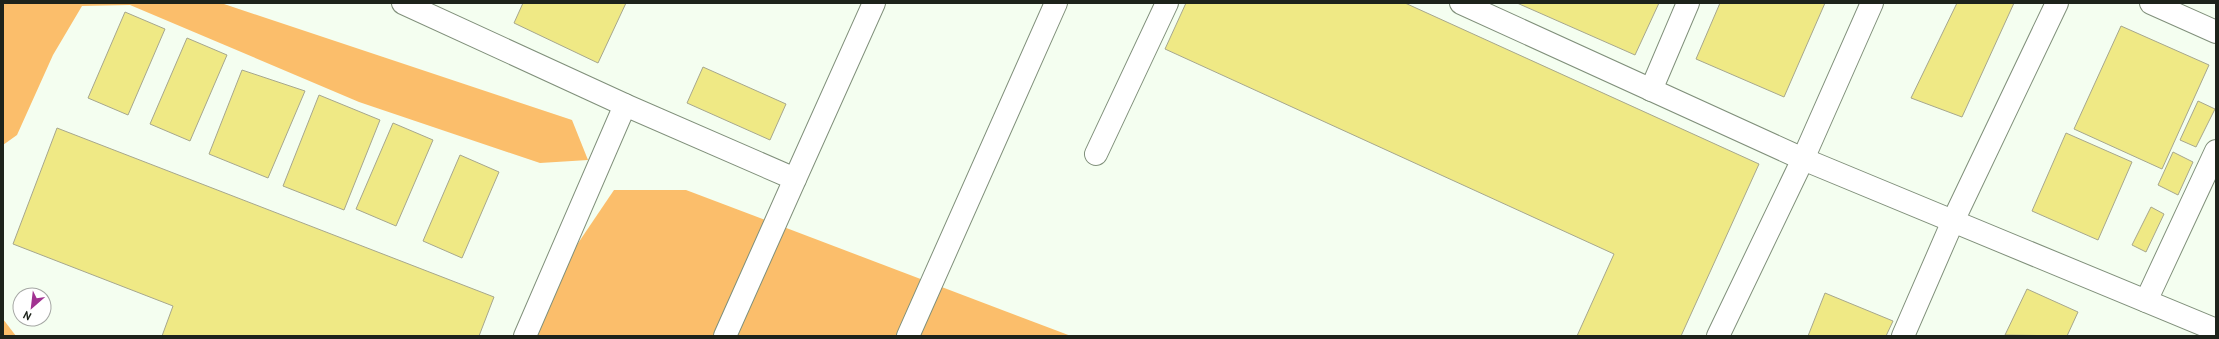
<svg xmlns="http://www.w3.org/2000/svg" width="2219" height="339" font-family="'PT Sans',sans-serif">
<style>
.forest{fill:#fbbe6b}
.building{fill:#efe985;stroke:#a7a78d}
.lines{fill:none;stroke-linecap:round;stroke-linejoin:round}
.minor-casing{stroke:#80907b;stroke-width:24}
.tertiary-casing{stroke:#80907b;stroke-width:24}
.minor{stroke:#fff;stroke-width:22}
.tertiary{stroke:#fff;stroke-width:22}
</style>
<rect width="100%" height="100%" fill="#f4fef0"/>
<!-- forest -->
<g class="forest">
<path d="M3,3H221L572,120L588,160L540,163L359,102L130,5L82,6L53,55L17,135L3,145Z"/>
<path d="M614,190H686L1071,336H525L543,295Z"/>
<path d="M3,319L16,336H3Z"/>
</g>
<!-- building -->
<g class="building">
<path d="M523,3H626L598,63L514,23Z"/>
<path d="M1186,3H1405L1759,164L1681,336H1577L1614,254L1165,49Z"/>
<path d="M1517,3H1659L1635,55Z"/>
<path d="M1720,3H1825L1784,97L1696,59Z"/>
<path d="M1957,3H2014L1962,117L1911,98Z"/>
<path d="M125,12L165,29L128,115L88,98Z"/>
<path d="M2121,26L2209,65L2162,169L2074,129Z"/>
<path d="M187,38L227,55L190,141L150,124Z"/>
<path d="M703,67L786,104L770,140L687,103Z"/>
<path d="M242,70L305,91L268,178L209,154Z"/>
<path d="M319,95L380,120L344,210L283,186Z"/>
<path d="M2198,101L2215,109L2196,147L2180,140Z"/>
<path d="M393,123L433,140L396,226L356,209Z"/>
<path d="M57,128L494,297L479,336H162L173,306L13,244Z"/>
<path d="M2066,133L2132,162L2098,240L2032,211Z"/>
<path d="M2173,152L2193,162L2178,195L2158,185Z"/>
<path d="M460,155L499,172L462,258L423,241Z"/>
<path d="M2151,207L2164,214L2146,252L2132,245Z"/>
<path d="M2027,289L2078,312L2067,336L2005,335Z"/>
<path d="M1825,293L1893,321L1886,336H1808Z"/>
</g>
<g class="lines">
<!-- minor casing -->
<g class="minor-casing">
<g id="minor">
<path d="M403,3L625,105"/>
<path d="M1461,3L1803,159L2216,330"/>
<path d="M2151,3L2216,32"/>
<path d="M1651,90L1688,3"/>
<path d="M1096,154L1167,3"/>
<path d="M2146,301L2216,151"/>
<path d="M525,336L625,105L795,179L874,3"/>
<path d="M725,336L795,179"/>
<path d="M908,336L1056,3"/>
<path d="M1903,336L1953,221L2057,3"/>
</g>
</g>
<!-- tertiary casing -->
<g class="tertiary-casing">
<path id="tertiary" d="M1718,336L1803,159L1872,3"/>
</g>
<!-- minor -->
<use href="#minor" class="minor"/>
<!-- tertiary -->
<use href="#tertiary" class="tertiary"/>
</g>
<!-- border -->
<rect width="2219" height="339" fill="none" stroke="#1d231b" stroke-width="8"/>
<!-- north arrow -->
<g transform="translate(32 307) rotate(208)"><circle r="19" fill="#ffffff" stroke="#a5a7a4"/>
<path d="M0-3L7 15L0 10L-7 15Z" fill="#a13291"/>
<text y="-6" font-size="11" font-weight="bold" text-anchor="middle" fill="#1d231b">N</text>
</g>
</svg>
